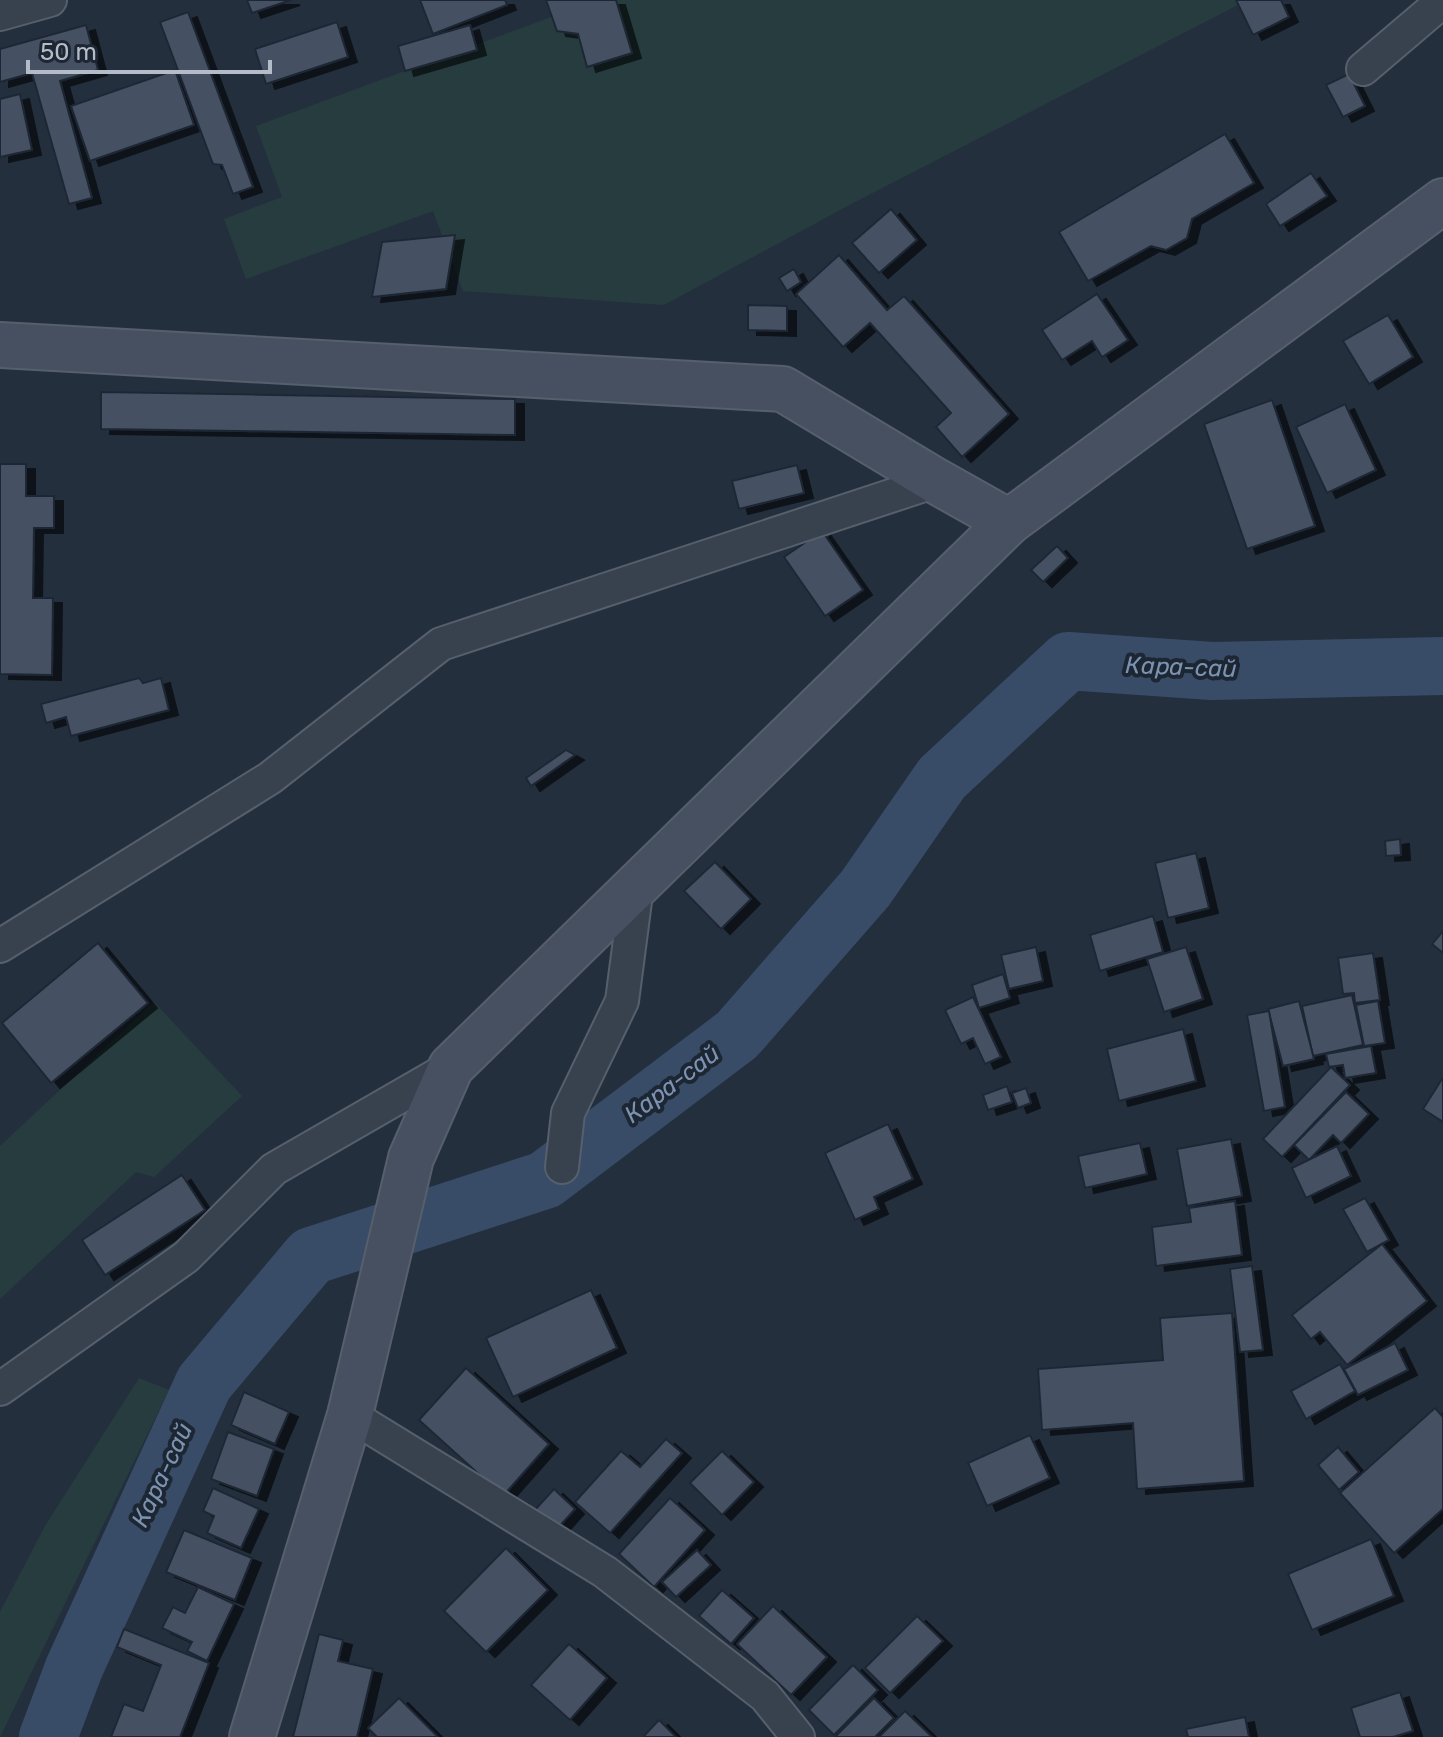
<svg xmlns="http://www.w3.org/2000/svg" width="1443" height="1737" font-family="Rubik,sans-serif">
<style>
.green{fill:#263c3f}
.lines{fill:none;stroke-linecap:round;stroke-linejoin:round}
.river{stroke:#394c67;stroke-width:58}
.building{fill:#455162;stroke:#1f2835;stroke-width:2;filter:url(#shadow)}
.minor-casing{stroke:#565f6c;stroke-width:36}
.secondary-casing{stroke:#565f6c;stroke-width:48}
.minor{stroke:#38414e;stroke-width:32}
.secondary{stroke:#465061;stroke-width:44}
.labels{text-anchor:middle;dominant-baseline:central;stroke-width:8;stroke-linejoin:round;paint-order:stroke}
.water-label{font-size:24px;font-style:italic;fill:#7c92b1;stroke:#1d2633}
</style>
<defs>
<filter id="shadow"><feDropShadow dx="9" dy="5" stdDeviation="0" flood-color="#0009"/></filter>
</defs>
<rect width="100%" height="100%" fill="#242f3e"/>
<!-- green -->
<g class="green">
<path d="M597,0H1236L1238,5L857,201L664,305L463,291L433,211L246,279L224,219L282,197L256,126Z"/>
<path d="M154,1002L242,1096L154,1177L136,1172L0,1299V1146Z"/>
<path d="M139,1378L169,1390L0,1737V1612L45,1526Z"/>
</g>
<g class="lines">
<!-- river -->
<path class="river" d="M48,1737L74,1668L204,1383L311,1256L545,1180L737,1035L865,889L942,778L1068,661L1212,671L1443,666"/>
</g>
<!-- building -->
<g class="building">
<path d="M247,0H291L252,13Z"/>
<path d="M420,0H505L507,5L433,34Z"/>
<path d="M546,0H616L632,53L587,67L578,34L557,31Z"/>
<path d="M1236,0H1281L1289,17L1253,35Z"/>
<path d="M188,12L253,187L233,194L222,165L213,164L160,22Z"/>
<path d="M337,22L348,57L266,84L255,49Z"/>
<path d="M86,25L98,70L60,81L92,198L69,204L32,73L0,82V49Z"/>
<path d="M470,25L477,50L405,71L398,46Z"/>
<path d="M175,70L194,125L90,161L71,106Z"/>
<path d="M1349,74L1365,106L1343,117L1326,85Z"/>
<path d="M20,94L32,150L0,157V99Z"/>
<path d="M1225,134L1254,183L1192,219L1187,238L1166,250L1151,246L1088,281L1059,232Z"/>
<path d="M1311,173L1327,196L1280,226L1266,204Z"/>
<path d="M891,209L917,240L879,273L852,243Z"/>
<path d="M455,235L446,289L372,297L382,242Z"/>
<path d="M839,255L887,310L904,296L1009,414L962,457L936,427L951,413L870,323L843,347L796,294Z"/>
<path d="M794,269L801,282L787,291L779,278Z"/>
<path d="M1097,294L1128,340L1102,357L1092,341L1062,360L1042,330Z"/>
<path d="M748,305L787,306V331L748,330Z"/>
<path d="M1388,315L1413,357L1369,384L1343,341Z"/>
<path d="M101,392L515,399V435L101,429Z"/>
<path d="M1272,400L1315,526L1247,549L1204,424Z"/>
<path d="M1345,404L1376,470L1327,493L1296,427Z"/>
<path d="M0,464H26V496H54V528H34L33,598H53L52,675L0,674Z"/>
<path d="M797,465L804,493L739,509L732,481Z"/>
<path d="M822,531L863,590L825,616L784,557Z"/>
<path d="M1057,546L1068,558L1043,582L1031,570Z"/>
<path d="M139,678L143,683L161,678L169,710L71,736L66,717L46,723L41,704Z"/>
<path d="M566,750L575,755L531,786L526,778Z"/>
<path d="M1400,839L1401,855L1386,856L1385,841Z"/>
<path d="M1196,853L1209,908L1168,918L1155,863Z"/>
<path d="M715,862L751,899L721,929L684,891Z"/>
<path d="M1153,916L1163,952L1100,971L1090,935Z"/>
<path d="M1443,931V953L1432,944Z"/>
<path d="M98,943L148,1003L51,1083L2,1023Z"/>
<path d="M1036,947L1043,981L1009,989L1001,955Z"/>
<path d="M1186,947L1203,999L1164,1012L1147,959Z"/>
<path d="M1373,953L1380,1000L1355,1003L1354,993L1343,994L1338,958Z"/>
<path d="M1003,974L1010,998L979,1008L972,985Z"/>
<path d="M1352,995L1363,1045L1313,1056L1302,1006Z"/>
<path d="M973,997L1001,1057L985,1064L973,1038L961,1044L945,1010Z"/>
<path d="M1299,1001L1314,1059L1283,1066L1268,1009Z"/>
<path d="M1378,1001L1385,1043L1364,1046L1356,1005Z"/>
<path d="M1269,1011L1285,1107L1264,1111L1247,1015Z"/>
<path d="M1183,1029L1196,1081L1119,1101L1107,1049Z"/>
<path d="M1371,1046L1376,1073L1345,1078L1343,1065L1329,1067L1326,1054Z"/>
<path d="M1331,1067L1350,1085L1282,1157L1263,1139Z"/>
<path d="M1442,1079H1443V1122L1423,1109Z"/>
<path d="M1007,1086L1012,1102L988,1110L983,1095Z"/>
<path d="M1026,1088L1031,1103L1018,1108L1012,1093Z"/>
<path d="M1346,1092L1369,1114L1341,1143L1333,1135L1309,1160L1294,1145Z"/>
<path d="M888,1124L913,1179L874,1197L879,1209L855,1220L825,1153Z"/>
<path d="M1231,1139L1242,1196L1187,1206L1177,1149Z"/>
<path d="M1140,1143L1147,1174L1085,1188L1078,1156Z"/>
<path d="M1337,1146L1351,1176L1306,1198L1292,1168Z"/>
<path d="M182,1175L205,1210L105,1275L82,1240Z"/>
<path d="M1365,1198L1389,1240L1367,1252L1343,1209Z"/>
<path d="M1235,1201L1242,1255L1156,1266L1152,1227L1191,1222L1189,1208Z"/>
<path d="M1382,1244L1427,1301L1347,1365L1320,1332L1311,1339L1292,1315Z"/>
<path d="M1252,1266L1263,1350L1240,1352L1230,1269Z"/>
<path d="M591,1290L617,1348L513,1397L486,1338Z"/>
<path d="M1232,1313L1244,1481L1137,1489L1133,1423L1042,1430L1038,1369L1163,1360L1160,1318Z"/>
<path d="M1395,1343L1408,1370L1358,1395L1344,1369Z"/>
<path d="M1340,1364L1355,1391L1306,1419L1291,1391Z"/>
<path d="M466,1368L549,1444L503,1496L419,1420Z"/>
<path d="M244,1392L289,1412L275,1444L231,1425Z"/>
<path d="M1435,1408L1443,1417V1509L1394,1553L1340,1493Z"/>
<path d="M228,1432L274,1449L257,1496L211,1479Z"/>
<path d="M1030,1435L1050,1478L987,1506L968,1463Z"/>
<path d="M666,1439L682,1453L610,1533L575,1502L621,1451L640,1467Z"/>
<path d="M1338,1447L1359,1472L1339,1490L1318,1465Z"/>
<path d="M722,1451L754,1482L722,1515L690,1483Z"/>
<path d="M213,1488L259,1509L241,1548L207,1533L214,1516L203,1511Z"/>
<path d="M554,1489L575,1509L556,1530L534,1511Z"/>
<path d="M670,1498L705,1530L654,1587L619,1554Z"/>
<path d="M184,1530L252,1558L235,1600L166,1572Z"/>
<path d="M1371,1539L1394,1596L1312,1630L1288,1574Z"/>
<path d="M506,1548L548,1590L486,1652L444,1611Z"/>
<path d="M697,1550L711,1565L676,1597L662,1582Z"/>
<path d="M198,1587L234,1604L207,1661L187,1651L192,1642L162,1628L173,1607L185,1613Z"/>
<path d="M722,1590L754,1618L731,1644L699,1616Z"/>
<path d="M773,1606L827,1657L791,1695L737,1644Z"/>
<path d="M917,1616L943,1641L890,1693L865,1668Z"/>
<path d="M124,1629L209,1663L180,1737H111L124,1704L143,1711L161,1665L117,1647Z"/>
<path d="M319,1634L343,1640L338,1661L373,1669L357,1737H293Z"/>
<path d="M569,1644L607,1678L570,1720L531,1685Z"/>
<path d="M853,1665L878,1690L834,1735L809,1710Z"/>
<path d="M1400,1692L1413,1731L1393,1737H1360L1351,1708Z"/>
<path d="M399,1698L438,1737H377L368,1728Z"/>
<path d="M874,1698L894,1718L875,1737H835Z"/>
<path d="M905,1711L932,1737H879Z"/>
<path d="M1245,1717L1249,1737H1188L1186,1729Z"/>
<path d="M659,1720L676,1737H643Z"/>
</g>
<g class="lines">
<!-- minor casing -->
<g class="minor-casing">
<g id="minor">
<path d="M0,14L50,0"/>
<path d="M1363,69L1443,1"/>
<path d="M0,946L270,778L441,644L936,481"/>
<path d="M562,1167L568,1113L622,1001L637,886"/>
<path d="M0,1389L186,1257L274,1169L451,1067"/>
<path d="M350,1415L605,1572L765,1696L798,1737"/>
</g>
</g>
<!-- secondary casing -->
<g class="secondary-casing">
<g id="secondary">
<path d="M0,345L783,389L936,481L1009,522"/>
<path d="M252,1737L350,1415L411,1158L451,1067L1009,522L1443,201"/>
</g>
</g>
<!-- minor -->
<use href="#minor" class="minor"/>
<!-- secondary -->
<use href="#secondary" class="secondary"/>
</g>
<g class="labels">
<!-- water labels -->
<g class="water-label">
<text transform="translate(1181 667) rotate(2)">Кара-сай</text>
<text transform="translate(672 1084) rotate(-37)">Кара-сай</text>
<text transform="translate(162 1475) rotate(-65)">Кара-сай</text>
</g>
</g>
<!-- scale -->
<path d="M28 60v12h242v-12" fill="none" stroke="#b4bcc9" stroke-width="4"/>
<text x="40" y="60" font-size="24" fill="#b4bcc9" stroke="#1d2633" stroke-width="6" paint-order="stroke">50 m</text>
</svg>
